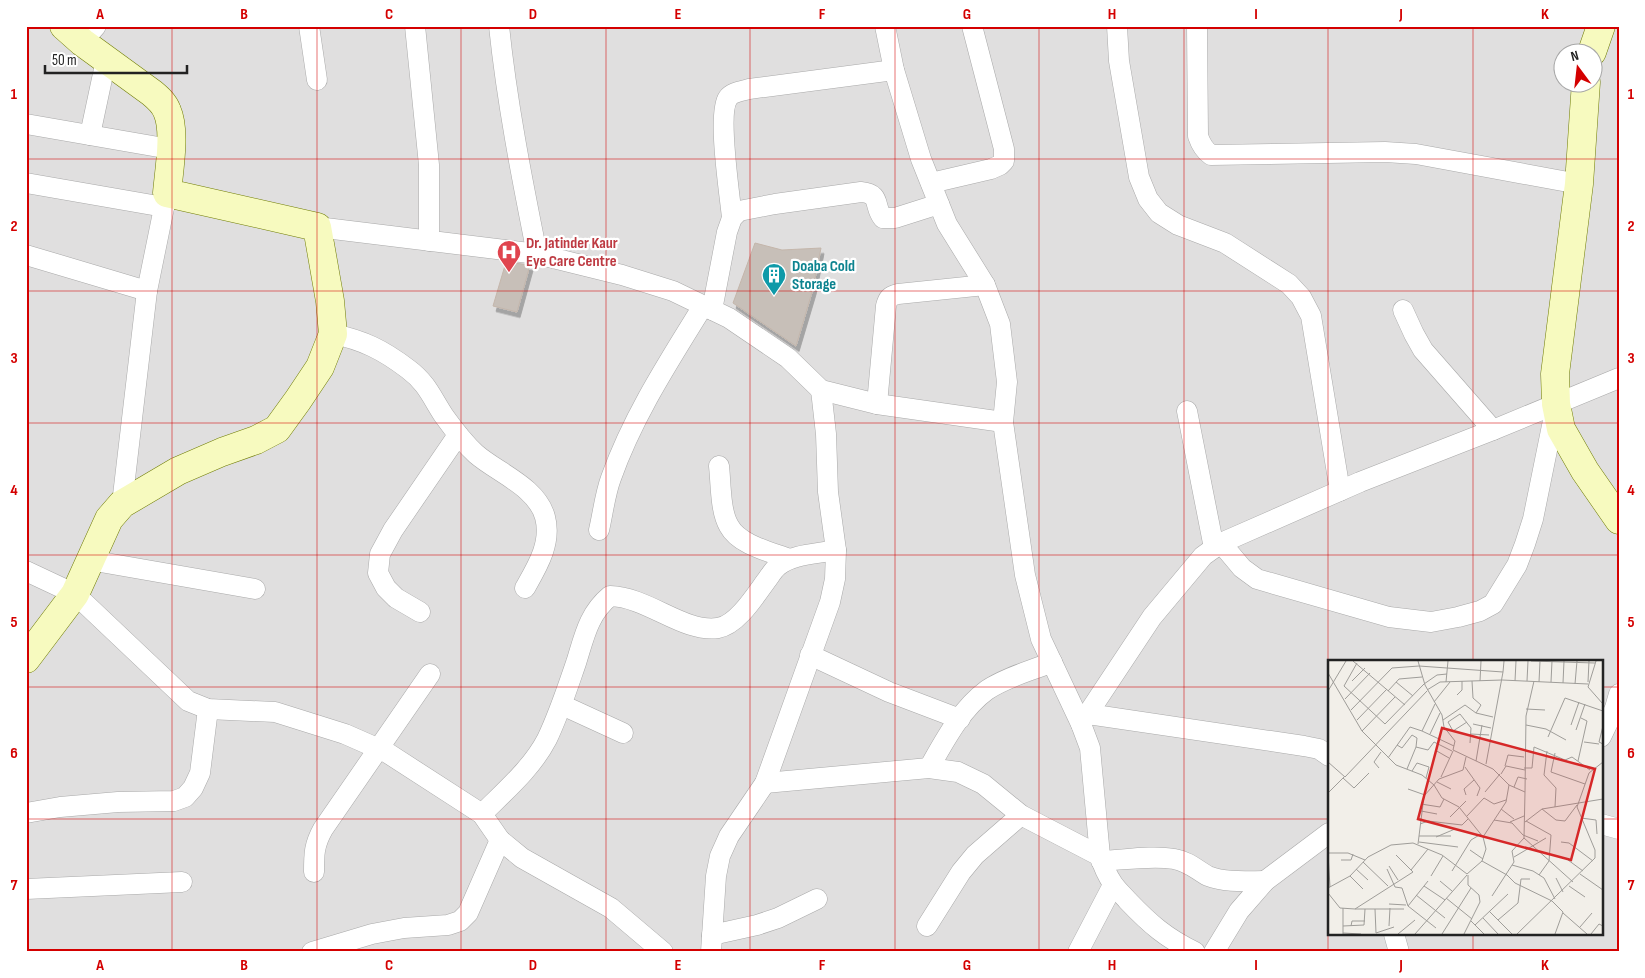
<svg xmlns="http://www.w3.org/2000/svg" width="1645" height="978" font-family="'Sofia Sans Condensed',sans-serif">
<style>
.residential{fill:#e0dfdf;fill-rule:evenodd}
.building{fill:#c7bfb8;stroke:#c4b6ab;filter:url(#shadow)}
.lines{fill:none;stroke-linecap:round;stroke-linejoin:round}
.street-casing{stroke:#a9a9a9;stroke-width:21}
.secondary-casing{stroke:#707d05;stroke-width:29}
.street{stroke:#fff;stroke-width:20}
.secondary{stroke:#f7fabf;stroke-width:28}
.grid{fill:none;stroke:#d40000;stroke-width:1;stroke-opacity:0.55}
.labels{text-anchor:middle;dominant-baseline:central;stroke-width:4.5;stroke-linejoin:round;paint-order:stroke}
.health-label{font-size:16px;font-weight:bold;fill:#be3a42;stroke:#fff;text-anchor:start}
.culture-label{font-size:16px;font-weight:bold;fill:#0d838f;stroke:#fff;text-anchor:start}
.inset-road{fill:none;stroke:#9f9d99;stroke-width:1}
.view{fill:#d62828;fill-opacity:0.15;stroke:#d62828;stroke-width:2.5}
.inset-edge{fill:none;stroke:#222;stroke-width:2.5}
.neatline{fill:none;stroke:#d40000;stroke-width:2}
.grid-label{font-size:16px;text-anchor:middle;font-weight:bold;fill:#d40000}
</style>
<defs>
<filter id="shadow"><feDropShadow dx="3" dy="5.5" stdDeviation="0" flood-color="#0004"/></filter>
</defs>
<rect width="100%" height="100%" fill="#f2efe9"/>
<!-- residential -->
<path class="residential" d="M26,26H1619V952H26ZM1562,52H1592V82H1562ZM1329,662H1601V934H1329Z"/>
<!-- building -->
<g class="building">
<path d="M755,243L782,250L821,248L813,289L796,346L733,303Z"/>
<path d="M506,262L530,265L517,312L493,306Z"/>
</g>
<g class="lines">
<!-- street casing -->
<g class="street-casing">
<g id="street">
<path d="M309,26L317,80"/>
<path d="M415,26L429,165V241"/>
<path d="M499,26C507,103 522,179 537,254"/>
<path d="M885,26L894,70L921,159L947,224L985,285L1000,324L1007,382L1003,422"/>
<path d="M1117,26L1119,61L1139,177L1148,199L1159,213L1178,225L1225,243L1289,284L1301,297L1311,316L1340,491"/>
<path d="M1197,26L1198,136C1201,145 1204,150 1211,155L1385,152L1416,154L1579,184"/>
<path d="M82,42L96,26"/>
<path d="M26,124L170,149"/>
<path d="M90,135L106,60"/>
<path d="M26,183L164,207"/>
<path d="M931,183L991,169L1000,165L1004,161V149L972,26"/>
<path d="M732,218C730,196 717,114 728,98C732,92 743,91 749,89L894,70"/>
<path d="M317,227L537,254L622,275L673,291L729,318L788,358L821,390L877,404L1003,422L1025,575L1041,639L1081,724L1090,748L1100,856C1103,866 1107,875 1113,884C1117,890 1123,895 1128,901C1150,924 1166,938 1195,952"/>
<path d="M26,255L147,291"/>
<path d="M712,310L727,232L732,218L739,211L775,204L861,192C882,194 873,206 883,218H895L939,204"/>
<path d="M1403,310L1414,334L1423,350L1493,430"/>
<path d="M333,334C363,340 383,350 408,369C427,383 432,398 444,416C454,430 464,443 476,454C498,473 537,487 545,517C552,543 537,567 525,588"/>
<path d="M877,404L886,306C888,298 890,296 898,294L985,285"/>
<path d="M1187,411L1214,548"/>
<path d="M719,466C721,483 720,511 729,526C739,545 771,552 789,559"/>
<path d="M122,504L147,291L167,193"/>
<path d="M599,530C603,513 605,494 611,478C633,416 669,361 703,306"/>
<path d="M1221,543L1242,568L1257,579L1389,617L1431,622L1458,617L1480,611L1493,604L1517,565L1525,544L1533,519L1555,411"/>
<path d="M89,560L255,589"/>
<path d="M26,571L75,594L188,701L208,709L275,712L345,734L386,752L482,814L500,840L522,858L611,908L663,952"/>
<path d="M420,612L396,598L386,588L378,573L380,554L393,530L458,435"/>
<path d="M810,655L889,692L960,719"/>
<path d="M562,705L623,733"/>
<path d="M1088,714L1304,746L1319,749L1329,756"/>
<path d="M1081,724L1152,617L1203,556L1221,543L1360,482L1493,430L1619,378"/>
<path d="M1601,737L1615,708L1619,694"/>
<path d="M929,768C945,740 961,709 987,690C1006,677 1031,671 1052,662"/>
<path d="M765,783L929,768L958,772L983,784L1021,815L1100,856"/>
<path d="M26,813L60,807L118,802L174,801L185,797L193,788L200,773L208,709"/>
<path d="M482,814C505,791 532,768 547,739C559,714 567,689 576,663C584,638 588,614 610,596C648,597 683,633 718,628C737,625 755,596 766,581C770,576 773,570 778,566C792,554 817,554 836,550"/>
<path d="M1601,824L1619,829"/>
<path d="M1101,861C1124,860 1152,855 1174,859C1188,861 1197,870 1208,876C1226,883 1247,881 1265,881"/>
<path d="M314,872C314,854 314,845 323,829L430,674"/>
<path d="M26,889L182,882"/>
<path d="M927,926L961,872L975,855L1021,815"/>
<path d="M1394,934L1399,952"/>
<path d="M712,935L757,925L778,918L817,899"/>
<path d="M312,952L372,934L404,928L448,925L460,921L468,913L500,840"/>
<path d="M711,952L716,876L720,856L729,836L765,783L830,602L835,579L836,550L828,492L826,434L821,390"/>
<path d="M1078,952L1113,885"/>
<path d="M1214,952L1239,911L1265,881L1329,833"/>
</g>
</g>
<!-- secondary casing -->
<g class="secondary-casing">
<g id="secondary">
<path d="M1592,52L1601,26"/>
<path d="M1586,82L1579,184L1555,374L1556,404L1561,429L1585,471L1619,520"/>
<path d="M26,659L75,594L109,519L122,504L178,471L222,452L256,440L277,429L298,400L320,367L333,334L330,301L317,227L167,193C169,170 176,131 167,111C164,103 158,98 152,93L82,42L64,26"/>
</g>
</g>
<!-- street -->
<use href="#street" class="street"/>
<!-- secondary -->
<use href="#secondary" class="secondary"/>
</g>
<!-- grid -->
<path class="grid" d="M172,26V952M317,26V952M461,26V952M606,26V952M750,26V952M895,26V952M1039,26V952M1184,26V952M1328,26V952M1473,26V662M26,159H1619M26,291H1619M26,423H1619M26,555H1619M26,687H1329M1601,687H1619M26,819H1329M1601,819H1619M1473,934V952"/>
<!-- icons -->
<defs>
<g id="hospital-pin" transform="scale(1.25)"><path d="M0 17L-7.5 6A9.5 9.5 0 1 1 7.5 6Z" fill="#e0444e" stroke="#fff"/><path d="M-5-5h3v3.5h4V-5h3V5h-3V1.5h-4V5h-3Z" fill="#fff"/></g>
<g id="building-pin" transform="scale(1.25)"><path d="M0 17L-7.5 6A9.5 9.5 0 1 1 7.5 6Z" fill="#0f9aa8" stroke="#fff"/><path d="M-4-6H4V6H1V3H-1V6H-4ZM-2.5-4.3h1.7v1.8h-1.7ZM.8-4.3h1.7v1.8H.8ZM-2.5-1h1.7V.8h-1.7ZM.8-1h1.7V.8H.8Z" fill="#fff"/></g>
</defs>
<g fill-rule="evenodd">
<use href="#hospital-pin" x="509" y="252"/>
<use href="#building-pin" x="774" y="275"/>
</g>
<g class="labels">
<!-- health labels -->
<g class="health-label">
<text x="526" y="243">Dr. Jatinder Kaur<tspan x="526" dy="18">Eye Care Centre</tspan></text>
</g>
<!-- culture labels -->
<g class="culture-label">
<text x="792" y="266">Doaba Cold<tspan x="792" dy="18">Storage</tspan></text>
</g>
</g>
<!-- overview -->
<g transform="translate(1328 660)">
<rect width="275" height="275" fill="#f2efe9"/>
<path class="inset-road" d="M25,1L77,45M90,1L97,25L114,55L116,67L127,81L125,90L165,109L181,125L197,132L196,178L245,222M203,1L267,3M268,1L260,27L275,44M29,3L16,26L57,64L96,24L109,15L119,14M0,13L34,71L67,37M24,21L37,8M144,21L145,38L153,45L148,53M152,21L153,1M187,21L188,1M199,21L200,1M68,22L85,36M118,22L120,1M211,22L212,1M223,22L224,1M260,22L261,1M235,23L236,1M247,24L249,1M99,30L112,22L174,20L260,24M0,31L18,1M60,31L71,19L94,17M129,35L134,30V21M17,39L42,13M106,42L122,22M107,44L94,71L126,86M198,49L217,50M23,50L64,8L91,6L175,12L176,1M29,60L59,29M115,60L137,45L148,53L165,57M145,64L163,68M198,65L218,69L238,80M243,65L251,42M275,66L271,82L275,84M248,70L257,44M34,71L68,105L94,115L106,125L114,138L131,147L155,177L158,189L154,201M125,71L120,62L132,54L143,68L142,83M125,71L139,62M102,74L112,53M143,74L161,75M220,77L237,38L275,51M256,82L271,84M69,85L74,88L84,75L89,78L88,87M107,90L121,98M219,91L216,115L228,128L227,147M227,93L223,112L257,124M60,98L82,67L94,71M148,101L154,65M250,101L259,61L253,58M0,102L17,117L99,31M158,104L175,12M177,106L180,95L196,97M137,107L152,128L149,136M51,108L46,102L53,92M196,108H204L206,87L237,100L244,97L262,110M79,109L88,87L100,90L106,82L124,91M84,111L89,103L101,107L98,118M173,114L178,106L197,110M113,117L125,91M15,118L26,128L41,113M109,122L123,129M186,127L190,117L199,119M80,129L97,135M157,132L172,114M197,132L198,56L206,21M0,133L16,117M138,135L136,129L146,120M93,144L112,147L116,139M173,149L186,159M214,149L228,160L237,161L249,145M93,151L109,154M139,156L156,138L166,144L178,140M122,157L138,141M253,158L268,160L269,174M166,160L184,163L195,175M198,161L223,175L221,201L211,215M182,162L196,156M197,162L214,149L275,139M92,164L100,161L134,165L140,159M195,175L210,181M91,176H123M108,177L127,169M155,177L178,142L181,125M91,182L130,187M233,182L241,183L265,201M90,184L96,136L111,119L135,110L138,97M142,190L155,199M0,193H20L37,200M0,194L2,227M68,195L83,210M186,197L218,178M13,200H23L25,194M240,200L255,211M35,202L60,226M184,205L205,211L216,218L227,239M61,206L70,220M28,209L40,220M59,209L67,227L74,228L80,246L108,268M124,211L143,180L153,174M252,214L275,230M22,216L35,229M103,216L115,196M228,218L235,232M112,221L124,231M96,226L117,240M241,226L257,237M0,228L22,216L40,197L63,185L85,183L114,195L139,214L154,201L179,215L187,223L224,241L235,252L227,274M0,233L12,248L27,249L85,212L83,210L100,189M88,235L117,258M164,236L186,202L184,191L196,178M118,238L144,259M61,244L78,245M80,246L100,221M27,249H76M47,249L48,273L66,267M161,251L184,274M235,253L259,274M155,258L170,274M170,260L190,243L193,219H202M143,261L156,274M147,265L180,234M15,266L36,265L37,249M23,266L24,261H37M61,266L62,248M252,267L264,253M15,273L33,274M15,274V248M70,274L87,260M87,274L139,215M114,274L143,228M136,274L152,242L151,235L140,225V215M189,274L267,198V190L249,147L261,113L275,102M263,274L271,264L275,266"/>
<path class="view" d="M114,68L267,109L243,200L90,159Z"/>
<rect width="275" height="275" class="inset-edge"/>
</g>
<!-- border -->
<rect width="1645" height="978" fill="none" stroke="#ffffff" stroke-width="55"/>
<!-- north arrow -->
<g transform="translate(1578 68) rotate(345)"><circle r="24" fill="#ffffff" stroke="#a7a7a7"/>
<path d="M0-4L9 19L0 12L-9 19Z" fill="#d40000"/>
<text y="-8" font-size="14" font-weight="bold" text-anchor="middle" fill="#222222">N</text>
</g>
<!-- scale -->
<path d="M45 65v8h142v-8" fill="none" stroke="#222222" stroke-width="2.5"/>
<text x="52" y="65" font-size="15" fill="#222222" stroke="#ffffff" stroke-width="4" paint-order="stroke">50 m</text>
<rect x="28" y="28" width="1590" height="922" class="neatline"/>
<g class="grid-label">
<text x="100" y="19">A</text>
<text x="244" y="19">B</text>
<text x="389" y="19">C</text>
<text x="533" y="19">D</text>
<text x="678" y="19">E</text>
<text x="822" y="19">F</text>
<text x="967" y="19">G</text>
<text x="1112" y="19">H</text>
<text x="1256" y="19">I</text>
<text x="1401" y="19">J</text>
<text x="1545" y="19">K</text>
<text x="14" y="99">1</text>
<text x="1631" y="99">1</text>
<text x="14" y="231">2</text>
<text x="1631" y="231">2</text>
<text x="14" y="363">3</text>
<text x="1631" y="363">3</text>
<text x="14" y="495">4</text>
<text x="1631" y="495">4</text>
<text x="14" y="627">5</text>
<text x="1631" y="627">5</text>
<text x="14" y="758">6</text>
<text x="1631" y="758">6</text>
<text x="14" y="890">7</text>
<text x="1631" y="890">7</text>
<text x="100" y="970">A</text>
<text x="244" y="970">B</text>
<text x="389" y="970">C</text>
<text x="533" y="970">D</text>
<text x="678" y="970">E</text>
<text x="822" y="970">F</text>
<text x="967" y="970">G</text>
<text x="1112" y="970">H</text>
<text x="1256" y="970">I</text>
<text x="1401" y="970">J</text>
<text x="1545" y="970">K</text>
</g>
</svg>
